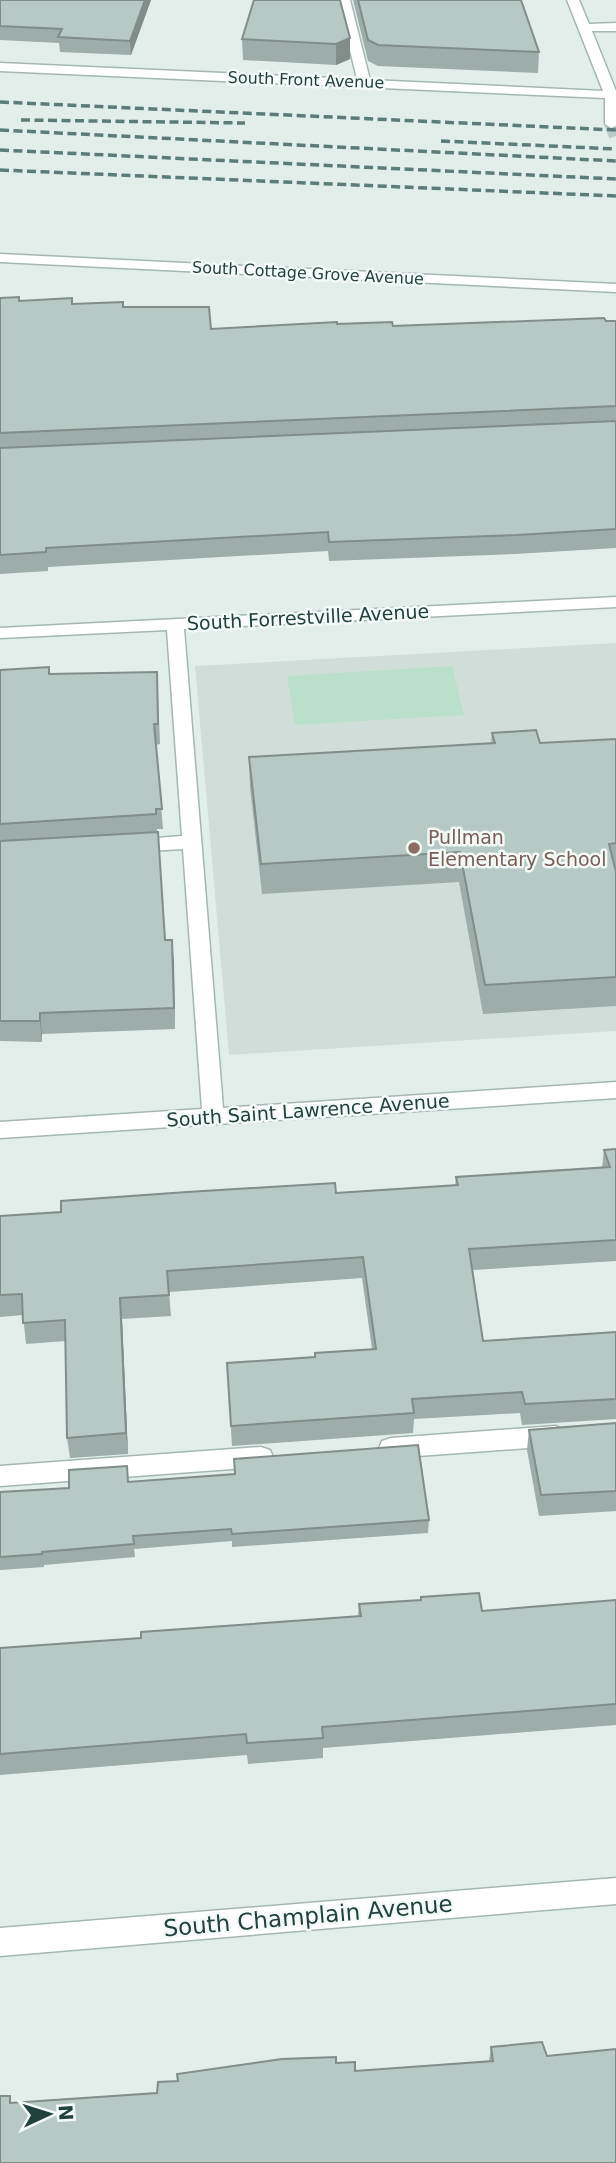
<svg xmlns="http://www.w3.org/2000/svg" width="616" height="2163" font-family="'DejaVu Sans',sans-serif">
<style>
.built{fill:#d0deda}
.green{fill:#bae0cb}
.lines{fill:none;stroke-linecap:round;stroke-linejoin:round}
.minor-tunnel{stroke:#bbcbc7;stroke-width:13;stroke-dasharray:13 7;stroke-linecap:butt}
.minor-casing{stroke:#a4b7b3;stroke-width:3}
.minor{fill:#fff;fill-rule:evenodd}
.rail{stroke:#5b7c79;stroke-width:3.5;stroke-dasharray:9 4.5;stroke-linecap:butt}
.wall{fill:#9dada9}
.shaded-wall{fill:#808d89}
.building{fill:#b7c9c4;stroke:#808d89;stroke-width:2}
.education-dot{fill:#8d6e63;stroke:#f3faf8;stroke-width:2.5}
.labels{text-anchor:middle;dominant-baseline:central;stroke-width:5;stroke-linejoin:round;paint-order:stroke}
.far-street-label{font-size:16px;fill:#20413d;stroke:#f3faf8}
.street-label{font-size:19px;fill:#20413d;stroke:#f3faf8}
.education-label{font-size:19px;fill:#785e54;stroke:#f3faf8;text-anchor:start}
.near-street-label{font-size:23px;fill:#20413d;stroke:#f3faf8}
</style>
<rect width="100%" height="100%" fill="#e2eeea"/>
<!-- built -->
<path class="built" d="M616,643V1031L229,1055L195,666Z"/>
<!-- green -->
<path class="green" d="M452,666L464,715L295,725L287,676Z"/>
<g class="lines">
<!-- minor-tunnel -->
<path class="minor-tunnel" d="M611,124L616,138"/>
<!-- minor casing -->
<g class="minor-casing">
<g id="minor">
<path d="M338,0H350L370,80L603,91L567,0H579L589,24L616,23V31H592L616,91V126L611,128L605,124V98L0,71V63L357,79Z"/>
<path d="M0,254L616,284V292L0,262Z"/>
<path d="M616,597V607L184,629L223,1108L616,1082V1098L0,1138V1122L202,1109L183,849L131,852L124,850L121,846L124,842L131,840L182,836L167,630L0,638V628Z"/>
<path d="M555,1426L563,1429L567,1436L563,1443L555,1446L391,1458L382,1455L379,1448L382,1441L391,1438Z"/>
<path d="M261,1447L270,1450L273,1457L270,1464L261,1467L0,1486V1466Z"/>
<path d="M616,1878V1904L0,1956V1928Z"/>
</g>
</g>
<!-- minor -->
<use href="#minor" class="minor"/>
<!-- rail -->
<g class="rail">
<path d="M0,102L616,130"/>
<path d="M21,120L245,123"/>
<path d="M0,130L616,161"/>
<path d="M441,141L616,149"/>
<path d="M0,150L616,179"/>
<path d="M0,170L616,196"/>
</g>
</g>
<!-- wall -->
<g class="wall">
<path d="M0,0H151L131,55L60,52L59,43L0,40Z"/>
<path d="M353,0H521L539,52L538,73L378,66L368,61Z"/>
<path d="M350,38V59L336,65L243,60L242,39Z"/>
<path d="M0,298L20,301L123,307L211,329L337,324L393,326L606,321L616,322V548L515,554L329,561L328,551L48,567V571L0,574Z"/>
<path d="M49,667L50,674L158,693L160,744L156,745L163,829H157L165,940H172L175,1029L42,1034V1042L0,1041V670Z"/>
<path d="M492,733L540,743L616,739V1006L483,1014L459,882L262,894L250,787L249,757L491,743Z"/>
<path d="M616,1149V1261L473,1270L483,1341L616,1332V1419L522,1425L520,1413L414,1419L413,1433L232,1446L227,1363L315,1357L372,1349L362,1278L169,1292L171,1316L122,1319L128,1454L70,1458L67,1438L66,1341L26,1344L23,1315L0,1317V1216L455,1186L456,1177L602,1168L604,1150Z"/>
<path d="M616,1423V1511L539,1516L527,1450L529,1430Z"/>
<path d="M129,1482L429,1520L428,1533L232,1547V1541L134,1549L135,1557L44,1565V1567L0,1570V1492L69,1488Z"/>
<path d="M421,1597L482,1611L616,1600V1725L323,1748V1758L248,1764L247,1755L0,1775V1648L141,1638L358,1616L359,1604L420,1600Z"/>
<path d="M491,2047L547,2056L0,2163L12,2103L157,2093L178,2081L336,2063L355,2071L489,2061Z"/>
</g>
<!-- shaded-wall -->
<g class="shaded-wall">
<path d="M145,0H151L131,55L130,41Z"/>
<path d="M350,38V59L336,65V44Z"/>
<path d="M172,940L174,961L175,1029L174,1008Z"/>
<path d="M40,1013L42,1034V1042L40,1021Z"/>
<path d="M120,1298L122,1319L128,1454L126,1433Z"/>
</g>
<!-- building -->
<g class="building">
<path d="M0,0H145L130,41L58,37L62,29L0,26Z"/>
<path d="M254,0H340L350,38L336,44L242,39Z"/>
<path d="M358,0H521L539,52L378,45L368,40Z"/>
<path d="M19,297V301L72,298V304L123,302V307H209L211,329L337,322V324L392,322L393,326L604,318L606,321H616V406L0,433V298Z"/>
<path d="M616,421V529L517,535L329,542L328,532L46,548V552L0,555V448Z"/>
<path d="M49,667V674L157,672L158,724H154L162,809H156V814L0,824V670Z"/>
<path d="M536,730L540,743L616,739V843L609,844L616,872V977L485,985L460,852L261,864L249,757L495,743L492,733Z"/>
<path d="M158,832L165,940H172L174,1008L40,1013V1021H0V841Z"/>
<path d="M616,1149V1240L469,1249L483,1341L616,1332V1399L525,1404L522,1392L412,1399L414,1413L231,1426L227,1363L315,1357V1353L376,1349L363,1257L167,1271L169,1295L120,1298L126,1433L67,1438L65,1320L23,1323L22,1294L0,1295V1216L61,1212V1201L187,1192L335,1183L336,1193L458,1185L456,1177L610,1167L604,1150Z"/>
<path d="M616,1423V1491L541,1495L529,1430Z"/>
<path d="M418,1445L429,1520L232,1534L231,1529L133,1536L134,1544L42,1552V1554L0,1557V1492L69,1488V1470L127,1466L128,1482L235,1474L234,1459Z"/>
<path d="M479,1593L482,1611L616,1600V1704L322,1727L323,1738L247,1743L246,1734L0,1754V1648L141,1638V1632L361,1616L359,1604L421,1600V1597Z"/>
<path d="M542,2042L547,2056L616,2049V2163H0V2096H10V2103L157,2093L158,2082L178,2081L177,2074L282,2059L336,2057V2063L355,2062V2071L493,2061L491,2047Z"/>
</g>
<!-- markers -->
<circle class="education-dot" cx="414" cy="848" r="7"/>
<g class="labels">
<!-- far-street labels -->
<g class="far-street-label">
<text transform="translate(306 80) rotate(2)">South Front Avenue</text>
<text transform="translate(308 273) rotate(3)">South Cottage Grove Avenue</text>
</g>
<!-- street labels -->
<g class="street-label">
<text transform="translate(308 617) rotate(-3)">South Forrestville Avenue</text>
<text transform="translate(308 1110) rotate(-4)">South Saint Lawrence Avenue</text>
</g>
<!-- education labels -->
<g class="education-label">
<text x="428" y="837">Pullman<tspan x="428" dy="22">Elementary School</tspan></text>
</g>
<!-- near-street labels -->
<g class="near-street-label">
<text transform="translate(308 1916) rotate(-5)">South Champlain Avenue</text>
</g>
</g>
<!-- north arrow -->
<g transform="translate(49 2114) rotate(86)" stroke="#f3faf8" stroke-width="5" paint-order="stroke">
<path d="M0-5L12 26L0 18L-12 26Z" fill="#20413d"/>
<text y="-10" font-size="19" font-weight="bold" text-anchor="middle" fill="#20413d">N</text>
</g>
</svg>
